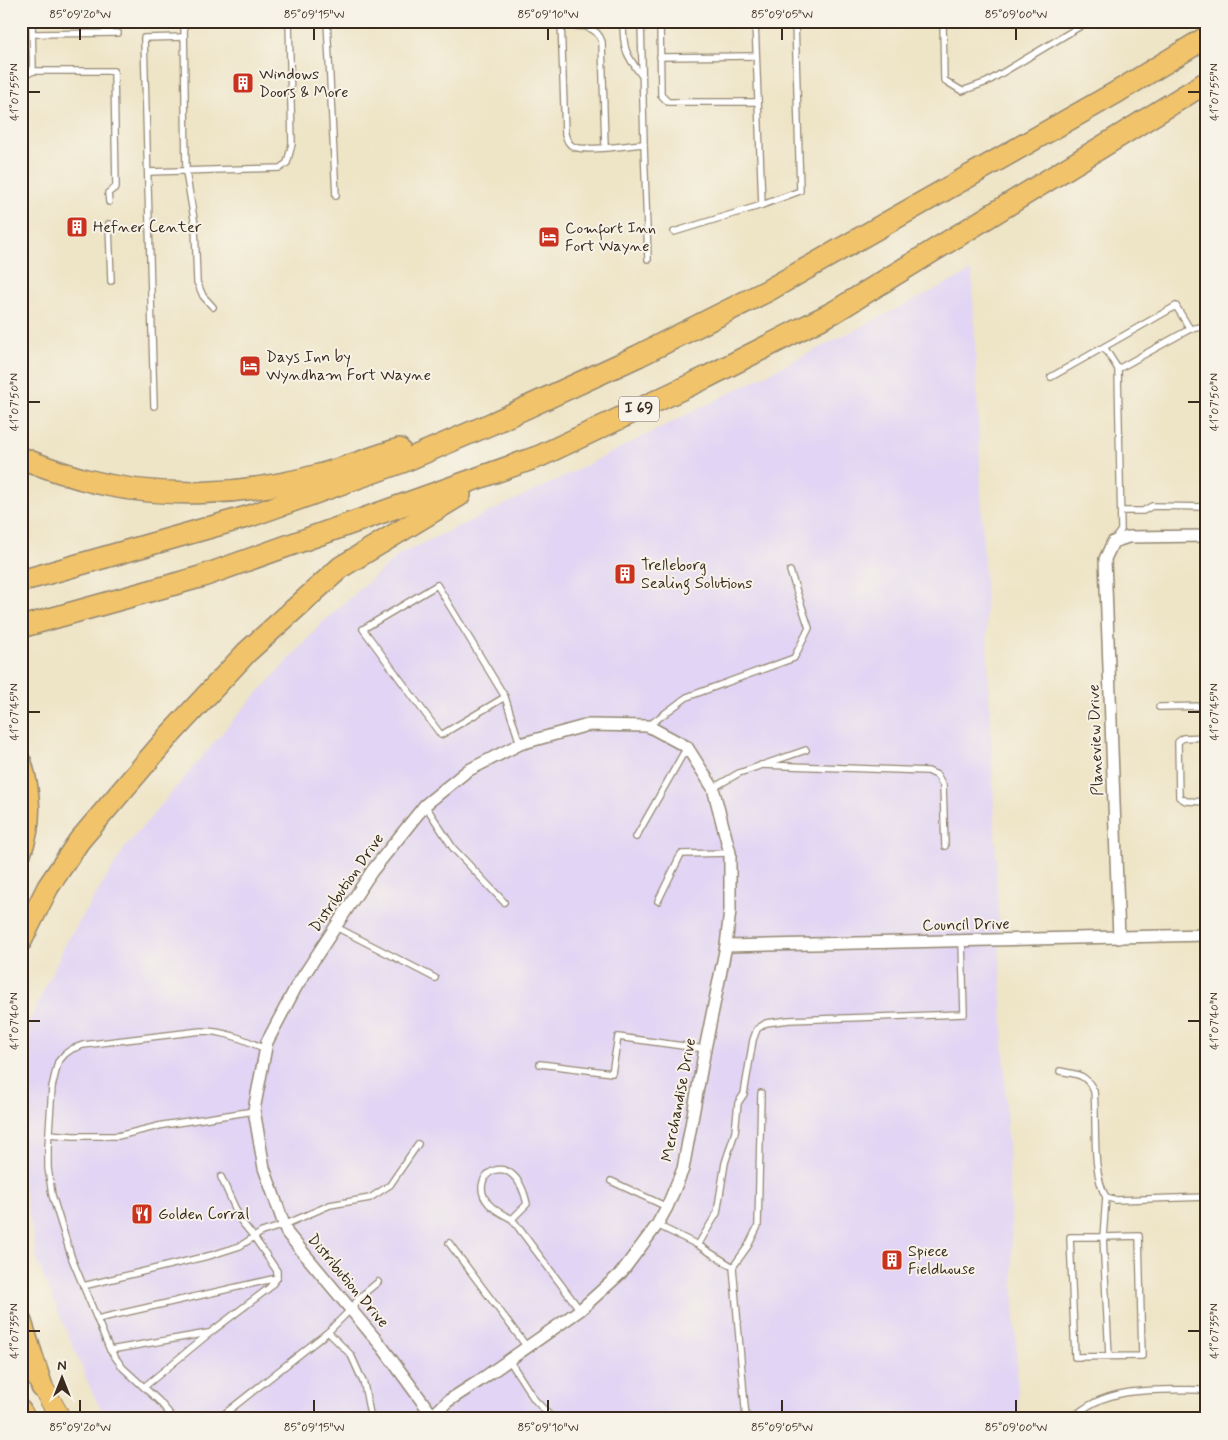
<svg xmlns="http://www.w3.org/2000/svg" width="1228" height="1440" font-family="Mynerve,sans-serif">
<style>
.built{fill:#e1d4f4}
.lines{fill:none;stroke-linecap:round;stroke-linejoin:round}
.service-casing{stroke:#948772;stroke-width:8}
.minor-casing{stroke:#948772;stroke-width:14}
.trunk-casing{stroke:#948772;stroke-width:22}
.motorway-casing{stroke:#948772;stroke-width:24}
.service{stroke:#fff;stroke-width:5.5}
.minor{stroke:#fff;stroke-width:11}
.trunk{stroke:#f1c36a;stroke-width:20}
.motorway{stroke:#f1c36a;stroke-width:21}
.ticks{fill:none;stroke:#3b2a1e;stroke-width:2}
.labels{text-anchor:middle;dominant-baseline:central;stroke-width:4;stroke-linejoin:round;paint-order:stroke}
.shield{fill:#f7f3e8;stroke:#73665b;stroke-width:1}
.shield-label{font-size:15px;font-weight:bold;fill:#3b2a1e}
.poi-label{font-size:16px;fill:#3b2a1e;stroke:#f7f3e8;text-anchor:start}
.street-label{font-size:16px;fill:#3b2a1e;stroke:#f7f3e8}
.neatline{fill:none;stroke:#3b2a1e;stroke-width:2}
.ticks-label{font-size:12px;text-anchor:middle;fill:#3b2a1e}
</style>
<rect width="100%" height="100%" fill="#f7f3e8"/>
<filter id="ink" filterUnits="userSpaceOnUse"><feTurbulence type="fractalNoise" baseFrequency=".02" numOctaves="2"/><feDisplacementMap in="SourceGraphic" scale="10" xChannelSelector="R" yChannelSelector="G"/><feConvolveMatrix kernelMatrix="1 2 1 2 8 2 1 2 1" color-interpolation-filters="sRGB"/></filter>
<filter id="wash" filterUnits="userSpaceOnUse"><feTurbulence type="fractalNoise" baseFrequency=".0096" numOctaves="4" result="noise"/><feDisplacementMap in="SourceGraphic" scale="20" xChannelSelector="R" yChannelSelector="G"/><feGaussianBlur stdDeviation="1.12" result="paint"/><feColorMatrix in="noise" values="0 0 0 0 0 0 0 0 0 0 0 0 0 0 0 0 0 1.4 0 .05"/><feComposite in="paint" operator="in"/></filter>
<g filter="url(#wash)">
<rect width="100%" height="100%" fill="#eee4c6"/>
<!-- built -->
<path class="built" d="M972,271L1019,1419H106L94,1396L38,1264L21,1172V1039L65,945L124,849L233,720L325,620L400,554L557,480Z"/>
</g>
<g filter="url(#ink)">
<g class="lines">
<!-- service casing -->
<g class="service-casing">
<g id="service">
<path d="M32,21L33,71"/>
<path d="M184,21L186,172L195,225L197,282L203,296L213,307"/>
<path d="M327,21L336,196"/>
<path d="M561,21L565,134C567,140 568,144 574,147C587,152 628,145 644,144"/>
<path d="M623,21C623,48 625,54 642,76"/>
<path d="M641,21L644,144L648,259"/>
<path d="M660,21L661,95L668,102H758"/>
<path d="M943,21L944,80L962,91L987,82L1089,21"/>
<path d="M795,23L825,21"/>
<path d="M561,26C577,26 596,23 602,42L605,147"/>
<path d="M33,34L118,33"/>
<path d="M660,57L756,56"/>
<path d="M24,76L33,71H114L116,187L108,193L109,202"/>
<path d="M148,172L280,168L287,163L292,144L289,21"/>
<path d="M762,205L800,191L795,21"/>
<path d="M109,224L111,281"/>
<path d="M674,232L762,205L755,21"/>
<path d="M1104,347L1118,369L1190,329"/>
<path d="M1051,377L1176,306L1190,329L1207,326"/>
<path d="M154,406L144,38L184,37"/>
<path d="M1121,511H1143L1152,506L1207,507"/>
<path d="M1114,540L1121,530L1118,369"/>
<path d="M505,697L441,735L363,629L437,585L505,697L520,744"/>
<path d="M1159,707L1207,706"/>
<path d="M648,726L687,697L794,658L809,628L790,571"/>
<path d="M1207,737L1183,738L1178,742L1179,797L1186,801L1207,802"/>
<path d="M761,765L928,771L937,775L943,785L945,846"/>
<path d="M713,788L739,773L806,750"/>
<path d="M425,805L453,848L504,902"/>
<path d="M636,837L687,747"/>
<path d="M658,901L681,854L730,853"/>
<path d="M336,927L435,978"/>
<path d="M540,1064L612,1073L618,1037L705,1049"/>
<path d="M1060,1071C1078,1075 1085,1073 1094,1091C1097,1120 1091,1173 1106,1197L1116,1200L1207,1197"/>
<path d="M49,1134L73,1136H118L163,1125L254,1111"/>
<path d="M611,1181L667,1207"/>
<path d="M1106,1197L1103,1237H1070L1075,1357L1142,1356L1139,1236L1103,1237L1109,1356"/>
<path d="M512,1219C504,1215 495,1211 489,1204C464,1176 514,1143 527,1204L512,1219L580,1310"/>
<path d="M657,1225L698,1245L733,1267L746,1419"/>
<path d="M449,1243L527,1347"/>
<path d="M698,1245L717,1213L725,1163L735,1132L738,1103L744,1094L753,1040L757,1029L766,1023L789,1020L964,1014L962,941"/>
<path d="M733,1267L748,1246L758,1226L761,1093"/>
<path d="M83,1286L212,1255L240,1246L262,1232L284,1225L330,1205L370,1198L390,1185L418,1144"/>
<path d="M97,1319L277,1278"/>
<path d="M328,1332L351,1355L364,1384L371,1419"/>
<path d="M110,1350L208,1333"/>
<path d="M509,1360L534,1399L553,1419"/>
<path d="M144,1387L211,1332L269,1288L277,1278V1271L254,1237L241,1221L221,1177"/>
<path d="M174,1419L159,1401L123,1368L110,1350L72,1259L52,1195L48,1168V1147L52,1087L58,1062L65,1054L72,1049L83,1045L201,1031C224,1031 244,1039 265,1049"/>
<path d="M218,1419L328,1332L351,1309L360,1297L378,1282"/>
<path d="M1072,1419C1105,1384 1163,1390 1207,1390"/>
</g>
</g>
<!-- minor casing -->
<g class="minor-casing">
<g id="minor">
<path d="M1119,938L1105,559L1113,542L1128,537L1207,536"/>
<path d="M726,946L1207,935"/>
<path d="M429,1419L448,1401L479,1381L580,1310L621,1273L657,1225L667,1207L683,1169L705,1049L726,946L730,910V853L713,788L687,747L648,726L588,725L520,744L467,771L425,805L372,871L296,987L267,1042L254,1110L264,1168L287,1233L383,1348L432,1415"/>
</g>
</g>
<!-- trunk casing -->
<g class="trunk-casing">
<g id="trunk">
<path d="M34,1372L61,1419"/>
<path d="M21,1410L26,1419"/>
</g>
</g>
<!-- motorway casing -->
<g class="motorway-casing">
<g id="motorway">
<path d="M21,458C42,466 64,474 86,480C161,500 245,495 319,475C346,468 372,457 399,449"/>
<path d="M21,581L250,516L402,462L493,423L638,356L767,291L1117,92L1207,37"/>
<path d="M21,627L200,577L540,456L705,378L834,312L1207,82"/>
<path d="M21,763C30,791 32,823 21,851"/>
<path d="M21,941L48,887L79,841L167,738L247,652L341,567L460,495"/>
<path d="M21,1322L42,1387"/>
</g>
</g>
<!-- service -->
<use href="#service" class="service"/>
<!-- minor -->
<use href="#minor" class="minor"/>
<!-- trunk -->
<use href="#trunk" class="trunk"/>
<!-- motorway -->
<use href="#motorway" class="motorway"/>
</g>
</g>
<!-- ticks -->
<path class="ticks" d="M80,28V40M314,28V40M548,28V40M782,28V40M1016,28V40M28,92H40M1188,92H1200M28,402H40M1188,402H1200M28,712H40M1188,712H1200M28,1021H40M1188,1021H1200M28,1331H40M1188,1331H1200M80,1400V1412M314,1400V1412M548,1400V1412M782,1400V1412M1016,1400V1412"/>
<!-- icons -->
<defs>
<g id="building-square" transform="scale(1.125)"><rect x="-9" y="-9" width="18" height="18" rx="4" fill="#c8321e" stroke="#f7f3e8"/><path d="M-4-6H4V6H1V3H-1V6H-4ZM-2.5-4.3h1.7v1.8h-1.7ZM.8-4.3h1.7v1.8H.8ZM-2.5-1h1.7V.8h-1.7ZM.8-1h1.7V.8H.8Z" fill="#fff"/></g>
<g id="hotel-square" transform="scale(1.125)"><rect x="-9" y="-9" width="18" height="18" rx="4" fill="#c8321e" stroke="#f7f3e8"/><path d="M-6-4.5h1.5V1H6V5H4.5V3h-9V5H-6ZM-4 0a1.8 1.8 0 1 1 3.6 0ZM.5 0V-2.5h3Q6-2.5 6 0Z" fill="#fff"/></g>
<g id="restaurant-square" transform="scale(1.125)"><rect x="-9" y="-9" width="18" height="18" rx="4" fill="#c8321e" stroke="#f7f3e8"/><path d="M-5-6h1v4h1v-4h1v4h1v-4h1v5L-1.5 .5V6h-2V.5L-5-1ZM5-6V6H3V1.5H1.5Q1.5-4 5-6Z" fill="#fff"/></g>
</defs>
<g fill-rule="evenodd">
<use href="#building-square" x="243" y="83"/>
<use href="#building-square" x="77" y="227"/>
<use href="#hotel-square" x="549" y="237"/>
<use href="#hotel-square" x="250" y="366"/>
<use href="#building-square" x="625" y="574"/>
<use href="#restaurant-square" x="142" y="1214"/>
<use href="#building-square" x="892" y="1260"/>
</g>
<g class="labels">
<!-- shield labels -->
<rect class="shield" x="619" y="396.5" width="40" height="25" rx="4"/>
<g class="shield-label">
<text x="639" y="409">I 69</text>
</g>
<!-- poi labels -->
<g class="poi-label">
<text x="259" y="74">Windows<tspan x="259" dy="18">Doors &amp; More</tspan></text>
<text x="93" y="227">Hefner Center</text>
<text x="565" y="228">Comfort Inn<tspan x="565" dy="18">Fort Wayne</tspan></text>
<text x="266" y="357">Days Inn by<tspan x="266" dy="18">Wyndham Fort Wayne</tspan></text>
<text x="641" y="565">Trelleborg<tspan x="641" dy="18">Sealing Solutions</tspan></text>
<text x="158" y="1214">Golden Corral</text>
<text x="908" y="1251">Spiece<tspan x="908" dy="18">Fieldhouse</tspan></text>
</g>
<!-- street labels -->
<g class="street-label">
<text transform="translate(1096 740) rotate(-92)">Planeview Drive</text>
<text transform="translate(347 883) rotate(-55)">Distribution Drive</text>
<text transform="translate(966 925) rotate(-1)">Council Drive</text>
<text transform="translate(679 1100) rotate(-79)">Merchandise Drive</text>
<text transform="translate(348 1281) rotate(50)">Distribution Drive</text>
</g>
</g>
<!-- margin -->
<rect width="1228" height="1440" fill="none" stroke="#f7f3e8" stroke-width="55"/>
<!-- north arrow -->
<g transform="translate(62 1378)" stroke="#f7f3e8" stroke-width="4" paint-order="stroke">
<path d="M0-4L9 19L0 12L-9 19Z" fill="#3b2a1e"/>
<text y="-8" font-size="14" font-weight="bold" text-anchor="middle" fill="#3b2a1e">N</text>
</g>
<rect x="28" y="28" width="1172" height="1384" class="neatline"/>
<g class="ticks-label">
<text x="80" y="18">85°09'20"W</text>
<text x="314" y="18">85°09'15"W</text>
<text x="548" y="18">85°09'10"W</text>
<text x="782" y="18">85°09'05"W</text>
<text x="1016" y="18">85°09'00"W</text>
<text transform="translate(14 92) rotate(-90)" y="4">41°07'55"N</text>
<text transform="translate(1214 92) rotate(-90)" y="4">41°07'55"N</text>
<text transform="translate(14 402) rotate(-90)" y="4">41°07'50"N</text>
<text transform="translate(1214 402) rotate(-90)" y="4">41°07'50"N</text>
<text transform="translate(14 712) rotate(-90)" y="4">41°07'45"N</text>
<text transform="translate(1214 712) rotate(-90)" y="4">41°07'45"N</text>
<text transform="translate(14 1021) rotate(-90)" y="4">41°07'40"N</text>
<text transform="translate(1214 1021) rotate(-90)" y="4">41°07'40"N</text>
<text transform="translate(14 1331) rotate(-90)" y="4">41°07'35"N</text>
<text transform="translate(1214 1331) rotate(-90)" y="4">41°07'35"N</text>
<text x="80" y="1431">85°09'20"W</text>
<text x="314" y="1431">85°09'15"W</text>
<text x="548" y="1431">85°09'10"W</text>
<text x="782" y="1431">85°09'05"W</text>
<text x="1016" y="1431">85°09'00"W</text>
</g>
</svg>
